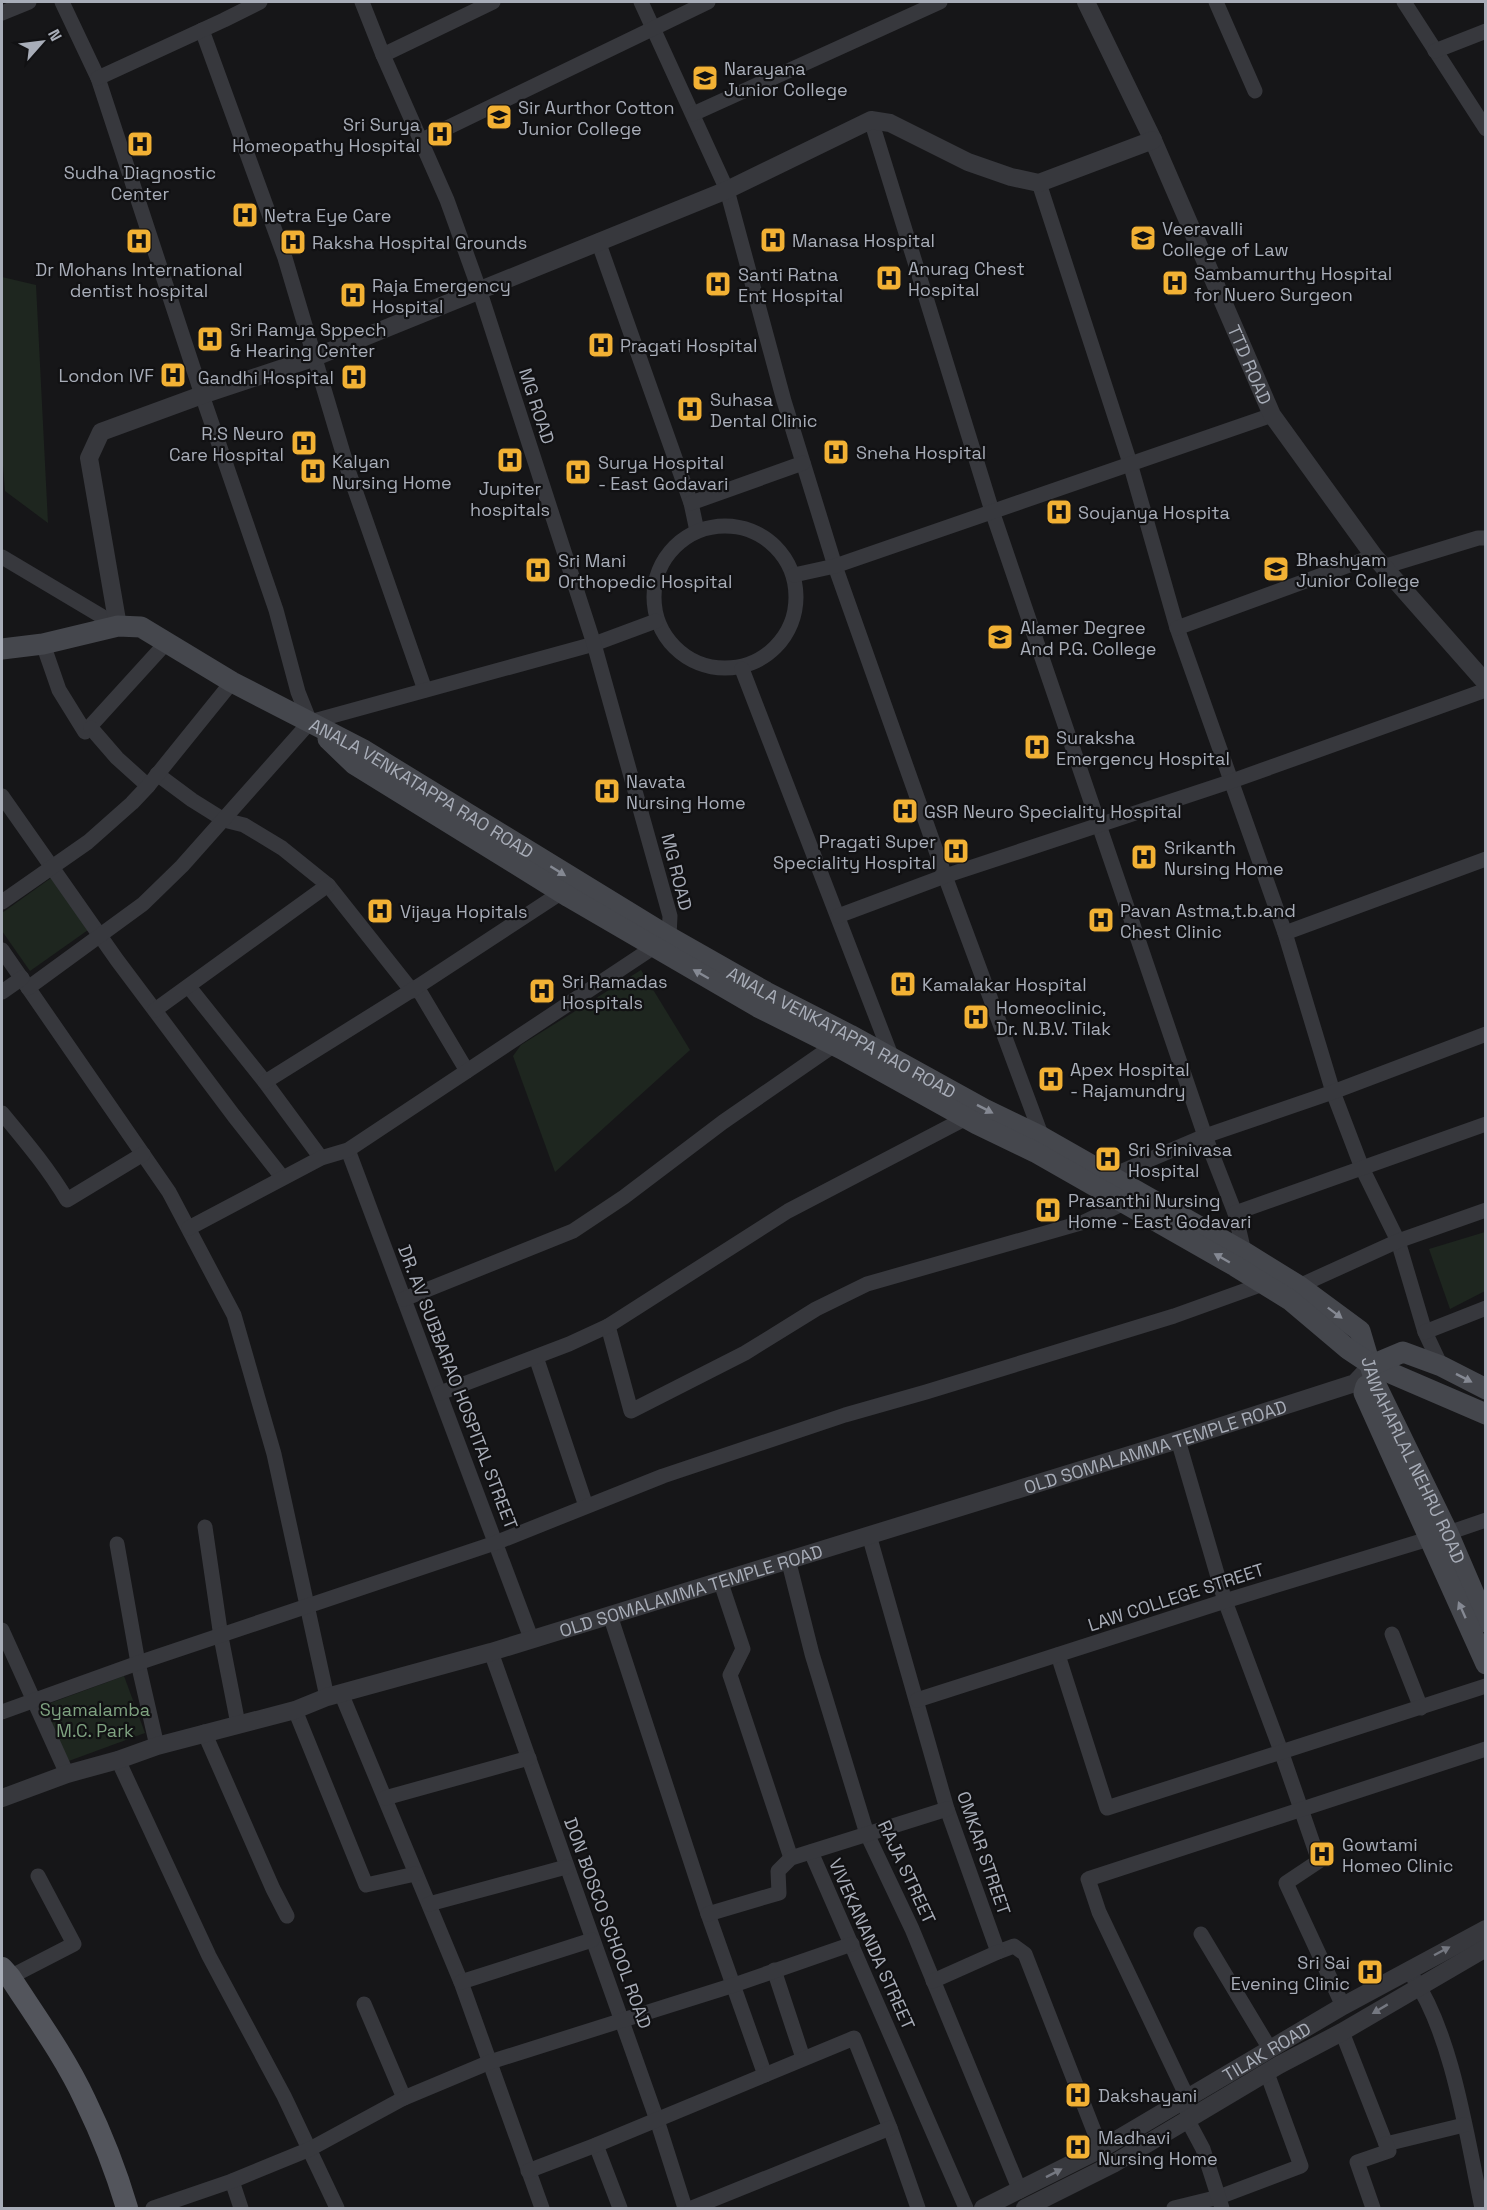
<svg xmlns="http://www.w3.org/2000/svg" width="1487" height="2210" font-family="'Space Grotesk',sans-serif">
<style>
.green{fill:#1e261f}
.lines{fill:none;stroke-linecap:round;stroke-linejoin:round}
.minor{stroke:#37383d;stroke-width:15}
.tertiary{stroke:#37383d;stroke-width:18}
.secondary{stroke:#45474d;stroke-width:21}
.primary{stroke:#53555c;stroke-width:22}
.oneway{fill:#858993}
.oneway2{fill:#757881}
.labels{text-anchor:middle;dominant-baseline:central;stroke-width:4.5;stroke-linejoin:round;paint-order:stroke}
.poi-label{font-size:18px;fill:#a8adb8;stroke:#111113;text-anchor:start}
.street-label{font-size:18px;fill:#a8adb8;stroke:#111113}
.park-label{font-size:18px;fill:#7fa381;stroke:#111113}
</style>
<rect width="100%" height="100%" fill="#161618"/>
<!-- green -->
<g class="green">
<path d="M2,277L36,285L48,523L5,491L2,453Z"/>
<path d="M51,878L88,930L30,971L2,931V913Z"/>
<path d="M641,970L690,1050L555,1172L513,1056L521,1045Z"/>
<path d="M1485,1232V1291L1450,1309L1429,1249Z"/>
<path d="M124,1676L145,1733L66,1762L45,1705Z"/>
</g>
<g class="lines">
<!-- minor -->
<g class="minor">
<path d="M62,2L98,78L202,395L276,610L298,692L310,722"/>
<path d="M641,2L727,190L784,401L835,566L945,876L1042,1137L1041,1140"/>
<path d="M1216,2L1255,91"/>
<path d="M1404,2L1486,129"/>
<path d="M2,13L29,2"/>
<path d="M202,30L285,258L348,470L425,690"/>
<path d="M1435,51L1486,31"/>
<path d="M383,55L493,2"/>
<path d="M98,78L224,20L260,2"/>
<path d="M693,114L940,2"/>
<path d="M871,120L992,511L1205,1136L1235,1213L1244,1252"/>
<path d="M422,140L708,2"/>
<path d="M1039,183L1130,463L1177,628L1285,933L1333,1092L1362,1168L1398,1241L1425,1332L1441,1366"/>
<path d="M598,241L691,503L697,531"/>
<path d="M691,503L803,463"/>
<circle cx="725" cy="597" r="71"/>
<path d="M2,557L118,626"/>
<path d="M1383,567L1478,538H1486"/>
<path d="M794,575L835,566L1272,415"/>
<path d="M1177,628L1374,556"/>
<path d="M43,644L59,690L85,732L166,643"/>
<path d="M742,669L892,1058"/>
<path d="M91,728L117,758L148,786"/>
<path d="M157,774L192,800L224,820L244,825L282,848L328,885L412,991"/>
<path d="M2,796L117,960L234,1116L282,1177"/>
<path d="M2,902L88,842L132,803L148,786L232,682"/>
<path d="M838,916L945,876L1232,781L1486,690"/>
<path d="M1285,933L1486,859"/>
<path d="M2,950L169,1192L234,1315L274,1454L327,1697"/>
<path d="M189,987L265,1082L321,1158"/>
<path d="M417,987L467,1071"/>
<path d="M28,988L143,904L182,866L310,722L594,644L656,621"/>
<path d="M2,992L22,978"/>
<path d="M155,1010L328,885"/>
<path d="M265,1082L417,987L562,892"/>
<path d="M2,1113C26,1142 48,1168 67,1200L143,1154"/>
<path d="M348,1150L531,1638"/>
<path d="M1111,1176L1205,1136L1333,1092L1486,1034"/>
<path d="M1235,1213L1486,1124"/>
<path d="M189,1228L321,1158L348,1150L669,937L670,916L594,644L479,289L447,200L383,55L362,2"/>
<path d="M1299,1286L1398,1241L1486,1210"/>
<path d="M404,1299L573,1231L624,1197L723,1122L840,1041"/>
<path d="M608,1326L631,1411L745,1353L816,1309L867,1284L1084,1222L1124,1203"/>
<path d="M1425,1332L1486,1308"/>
<path d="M536,1357L586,1506"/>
<path d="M440,1393L569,1344L608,1326L788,1211L966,1118"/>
<path d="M1178,1440L1225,1601L1281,1751L1319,1861L1286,1883L1343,2006"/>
<path d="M205,1527L221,1637L238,1724"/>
<path d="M869,1535L947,1809L998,1952L1014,1946L1025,1954L1101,2149"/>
<path d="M117,1544L138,1663L157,1746"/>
<path d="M788,1559L812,1654L867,1834L912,1929L1020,2191"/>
<path d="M720,1580L743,1649L730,1675L791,1858"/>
<path d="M610,1615L708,1914L765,2075"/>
<path d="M2,1630L67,1774"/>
<path d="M1392,1634L1421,1708"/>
<path d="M491,1652L657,2120L685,2208"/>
<path d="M1058,1655L1107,1808L1486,1686"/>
<path d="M341,1693L461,1982L542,2208"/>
<path d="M917,1700L1225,1601L1448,1533L1486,1520"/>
<path d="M295,1710L366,1885L415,1874"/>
<path d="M2,1712L138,1663L495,1543L663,1476L845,1415L926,1392L1174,1316L1263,1284"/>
<path d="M204,1732L273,1889L287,1916"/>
<path d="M118,1760L209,1956L284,2096L337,2208"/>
<path d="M385,1798L529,1758"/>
<path d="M811,1852L966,2208"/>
<path d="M429,1904L566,1867"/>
<path d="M708,1914L779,1893L778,1871L791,1858L947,1809"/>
<path d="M1201,1934L1270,2049"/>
<path d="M774,1970L803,2058"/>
<path d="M10,1977L74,1944L38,1876"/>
<path d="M1413,1977C1453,2036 1467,2139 1482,2208"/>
<path d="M933,1981L998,1952"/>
<path d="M461,1982L592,1940"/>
<path d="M364,2004L404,2098"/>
<path d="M1342,2032L1386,2144L1464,2125"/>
<path d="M596,2145L620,2208"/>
<path d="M528,2171L596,2145L854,2038L890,2128L918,2208"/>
<path d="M232,2181L241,2208"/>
<path d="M153,2208L232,2181L310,2149L404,2098L490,2062L734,1985L852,1944"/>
<path d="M692,2208L890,2128"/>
<path d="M1174,2208L1219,2197L1301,2166L1267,2073"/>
<path d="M1222,2208L1203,2149L1187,2119L1188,2099L1099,1912L1088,1879L1486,1749"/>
<path d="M1373,2208L1357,2162L1389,2151L1386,2144"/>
</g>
<!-- tertiary -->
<g class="tertiary">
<path id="s1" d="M1086,2L1153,140L1272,415L1374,556L1486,683"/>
<path d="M118,626L89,458L101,432L202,395L313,358L727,190L871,120L890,123L968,162L1011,177L1039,183L1153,140"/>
<path id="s2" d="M2,1798L67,1774L118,1760L157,1746L295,1710L327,1697L491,1652L1178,1440L1355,1383L1372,1365"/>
<path id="s3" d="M983,2208L1101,2149L1343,2006L1486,1929"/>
<path d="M1025,2208L1113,2164L1279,2065L1342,2032L1486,1948"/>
</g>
<!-- secondary -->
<g class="secondary">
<path id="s4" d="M2,649L43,644L118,626L141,627L232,682L362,749L669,937L766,992L850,1035L984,1109L1042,1137L1244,1252L1299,1286L1360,1331L1376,1385L1448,1533L1486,1622"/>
<path d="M328,739L354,764L569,897L758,1007L842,1049L977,1124L1035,1152L1235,1266L1290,1300L1348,1349L1372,1365L1486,1414"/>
<path d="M1372,1365L1403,1352L1441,1366L1486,1389"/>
<path d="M1366,1386L1364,1393L1486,1664"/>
</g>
<!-- primary -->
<path class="primary" d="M2,1968L10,1977C36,2017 65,2057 85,2100C102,2135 116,2171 127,2208"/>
</g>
<!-- one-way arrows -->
<defs><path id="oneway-solid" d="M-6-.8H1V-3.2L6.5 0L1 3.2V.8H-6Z" transform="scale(1.5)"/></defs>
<g class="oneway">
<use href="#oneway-solid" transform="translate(558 871) rotate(32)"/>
<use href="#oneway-solid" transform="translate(701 974) rotate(-150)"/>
<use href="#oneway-solid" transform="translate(985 1109) rotate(27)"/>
<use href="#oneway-solid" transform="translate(1222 1258) rotate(-150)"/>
<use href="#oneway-solid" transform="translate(1335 1313) rotate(37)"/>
<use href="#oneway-solid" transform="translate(1464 1378) rotate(27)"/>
<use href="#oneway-solid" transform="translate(1462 1610) rotate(-114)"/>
</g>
<g class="oneway2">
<use href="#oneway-solid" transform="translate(1442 1951) rotate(-28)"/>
<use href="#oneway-solid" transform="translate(1380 2009) rotate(149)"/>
<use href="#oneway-solid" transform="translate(1054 2173) rotate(-27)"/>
</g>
<!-- icons -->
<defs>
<g id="university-square" transform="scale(1.35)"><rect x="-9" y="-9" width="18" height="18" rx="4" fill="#f2b134" stroke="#111113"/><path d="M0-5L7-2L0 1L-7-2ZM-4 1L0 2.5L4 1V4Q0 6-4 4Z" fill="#111"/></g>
<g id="hospital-square" transform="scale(1.35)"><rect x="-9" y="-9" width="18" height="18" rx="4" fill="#f2b134" stroke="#111113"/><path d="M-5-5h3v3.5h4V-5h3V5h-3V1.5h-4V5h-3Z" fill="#111"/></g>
</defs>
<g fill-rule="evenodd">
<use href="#university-square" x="705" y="78"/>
<use href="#university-square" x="499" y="117"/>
<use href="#hospital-square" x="440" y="134"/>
<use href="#hospital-square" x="140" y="144"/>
<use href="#hospital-square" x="245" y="215"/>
<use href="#university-square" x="1143" y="238"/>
<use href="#hospital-square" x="773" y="240"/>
<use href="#hospital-square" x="139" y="241"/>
<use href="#hospital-square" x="293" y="242"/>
<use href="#hospital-square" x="889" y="278"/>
<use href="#hospital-square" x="1175" y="283"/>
<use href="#hospital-square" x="718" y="284"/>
<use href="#hospital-square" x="353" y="295"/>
<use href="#hospital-square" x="210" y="339"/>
<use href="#hospital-square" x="601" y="345"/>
<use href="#hospital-square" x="173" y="375"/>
<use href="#hospital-square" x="354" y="377"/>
<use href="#hospital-square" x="690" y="409"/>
<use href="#hospital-square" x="304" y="443"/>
<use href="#hospital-square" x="836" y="452"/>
<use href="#hospital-square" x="510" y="460"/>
<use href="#hospital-square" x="313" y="471"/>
<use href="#hospital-square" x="578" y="472"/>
<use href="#hospital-square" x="1059" y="512"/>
<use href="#university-square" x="1276" y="569"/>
<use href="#hospital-square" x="538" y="570"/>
<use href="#university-square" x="1000" y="637"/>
<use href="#hospital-square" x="1037" y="747"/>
<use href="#hospital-square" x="607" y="791"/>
<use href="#hospital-square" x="905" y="811"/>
<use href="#hospital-square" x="956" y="851"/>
<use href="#hospital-square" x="1144" y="857"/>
<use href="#hospital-square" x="380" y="911"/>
<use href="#hospital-square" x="1101" y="920"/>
<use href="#hospital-square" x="903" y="984"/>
<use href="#hospital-square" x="542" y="991"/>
<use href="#hospital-square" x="976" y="1017"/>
<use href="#hospital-square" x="1051" y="1079"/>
<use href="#hospital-square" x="1108" y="1159"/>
<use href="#hospital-square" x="1048" y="1210"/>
<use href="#hospital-square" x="1322" y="1854"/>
<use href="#hospital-square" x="1370" y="1972"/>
<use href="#hospital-square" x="1078" y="2095"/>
<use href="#hospital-square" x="1078" y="2147"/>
</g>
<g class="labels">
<!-- poi labels -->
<g class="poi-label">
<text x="724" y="68">Narayana<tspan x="724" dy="21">Junior College</tspan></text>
<text x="518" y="107">Sir Aurthor Cotton<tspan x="518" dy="21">Junior College</tspan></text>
<text x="420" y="124" text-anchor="end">Sri Surya<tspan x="420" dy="21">Homeopathy Hospital</tspan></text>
<text x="140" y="172" text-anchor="middle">Sudha Diagnostic<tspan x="140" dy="21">Center</tspan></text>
<text x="264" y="215">Netra Eye Care</text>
<text x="1162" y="228">Veeravalli<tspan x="1162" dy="21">College of Law</tspan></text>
<text x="792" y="240">Manasa Hospital</text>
<text x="312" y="242">Raksha Hospital Grounds</text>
<text x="908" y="268">Anurag Chest<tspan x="908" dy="21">Hospital</tspan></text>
<text x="139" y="269" text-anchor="middle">Dr Mohans International<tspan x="139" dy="21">dentist hospital</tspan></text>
<text x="1194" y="273">Sambamurthy Hospital<tspan x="1194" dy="21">for Nuero Surgeon</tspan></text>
<text x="738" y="274">Santi Ratna<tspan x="738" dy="21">Ent Hospital</tspan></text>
<text x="372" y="285">Raja Emergency<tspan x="372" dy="21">Hospital</tspan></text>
<text x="230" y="329">Sri Ramya Sppech<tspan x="230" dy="21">&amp; Hearing Center</tspan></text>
<text x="620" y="345">Pragati Hospital</text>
<text x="154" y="375" text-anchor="end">London IVF</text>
<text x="334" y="377" text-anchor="end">Gandhi Hospital</text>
<text x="710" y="399">Suhasa<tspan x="710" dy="21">Dental Clinic</tspan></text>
<text x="284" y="433" text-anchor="end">R.S Neuro<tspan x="284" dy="21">Care Hospital</tspan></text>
<text x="856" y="452">Sneha Hospital</text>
<text x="332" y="461">Kalyan<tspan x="332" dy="21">Nursing Home</tspan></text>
<text x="598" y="462">Surya Hospital<tspan x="598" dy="21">- East Godavari</tspan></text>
<text x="510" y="488" text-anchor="middle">Jupiter<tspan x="510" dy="21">hospitals</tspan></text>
<text x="1078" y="512">Soujanya Hospita</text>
<text x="1296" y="559">Bhashyam<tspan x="1296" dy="21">Junior College</tspan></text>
<text x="558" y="560">Sri Mani<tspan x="558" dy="21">Orthopedic Hospital</tspan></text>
<text x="1020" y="627">Alamer Degree<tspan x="1020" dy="21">And P.G. College</tspan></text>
<text x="1056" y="737">Suraksha<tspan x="1056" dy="21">Emergency Hospital</tspan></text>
<text x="626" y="781">Navata<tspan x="626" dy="21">Nursing Home</tspan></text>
<text x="924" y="811">GSR Neuro Speciality Hospital</text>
<text x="936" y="841" text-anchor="end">Pragati Super<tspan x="936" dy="21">Speciality Hospital</tspan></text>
<text x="1164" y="847">Srikanth<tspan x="1164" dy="21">Nursing Home</tspan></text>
<text x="1120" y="910">Pavan Astma,t.b.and<tspan x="1120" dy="21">Chest Clinic</tspan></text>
<text x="400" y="911">Vijaya Hopitals</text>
<text x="562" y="981">Sri Ramadas<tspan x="562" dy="21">Hospitals</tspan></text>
<text x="922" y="984">Kamalakar Hospital</text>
<text x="996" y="1007">Homeoclinic,<tspan x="996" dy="21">Dr. N.B.V. Tilak</tspan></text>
<text x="1070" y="1069">Apex Hospital<tspan x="1070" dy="21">- Rajamundry</tspan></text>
<text x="1128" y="1149">Sri Srinivasa<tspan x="1128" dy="21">Hospital</tspan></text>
<text x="1068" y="1200">Prasanthi Nursing<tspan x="1068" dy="21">Home - East Godavari</tspan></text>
<text x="1342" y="1844">Gowtami<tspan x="1342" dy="21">Homeo Clinic</tspan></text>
<text x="1350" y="1962" text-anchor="end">Sri Sai<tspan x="1350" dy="21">Evening Clinic</tspan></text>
<text x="1098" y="2095">Dakshayani</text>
<text x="1098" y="2137">Madhavi<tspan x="1098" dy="21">Nursing Home</tspan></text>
</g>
<!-- street labels -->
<g class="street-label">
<text stroke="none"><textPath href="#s1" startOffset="398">TTD ROAD</textPath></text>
<text transform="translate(537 406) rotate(72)">MG ROAD</text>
<text stroke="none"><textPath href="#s4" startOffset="465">ANALA VENKATAPPA RAO ROAD</textPath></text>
<text transform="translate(677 872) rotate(76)">MG ROAD</text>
<text stroke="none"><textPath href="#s4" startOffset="951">ANALA VENKATAPPA RAO ROAD</textPath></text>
<text transform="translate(458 1387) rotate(69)">DR. AV SUBBARAO HOSPITAL STREET</text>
<text stroke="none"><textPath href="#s2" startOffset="1206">OLD SOMALAMMA TEMPLE ROAD</textPath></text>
<text stroke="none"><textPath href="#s4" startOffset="1690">JAWAHARLAL NEHRU ROAD</textPath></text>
<text stroke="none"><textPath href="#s2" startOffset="720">OLD SOMALAMMA TEMPLE ROAD</textPath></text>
<text transform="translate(1176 1597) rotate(-18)">LAW COLLEGE STREET</text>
<text transform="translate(984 1853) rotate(71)">OMKAR STREET</text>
<text transform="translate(907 1872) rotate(65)">RAJA STREET</text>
<text transform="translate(608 1923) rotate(70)">DON BOSCO SCHOOL ROAD</text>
<text transform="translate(872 1944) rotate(66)">VIVEKANANDA STREET</text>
<text stroke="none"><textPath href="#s3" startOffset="324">TILAK ROAD</textPath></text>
</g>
<!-- park labels -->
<g class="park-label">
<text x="95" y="1709">Syamalamba<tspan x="95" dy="21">M.C. Park</tspan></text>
</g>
</g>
<!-- border -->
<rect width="1487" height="2210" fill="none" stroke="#a8adb8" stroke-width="6"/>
<!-- north arrow -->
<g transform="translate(42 42) rotate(62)" stroke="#111113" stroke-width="4.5" paint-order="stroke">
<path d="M0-4.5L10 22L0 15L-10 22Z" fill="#a8adb8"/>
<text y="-9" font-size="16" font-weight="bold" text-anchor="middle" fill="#a8adb8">N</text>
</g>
</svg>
